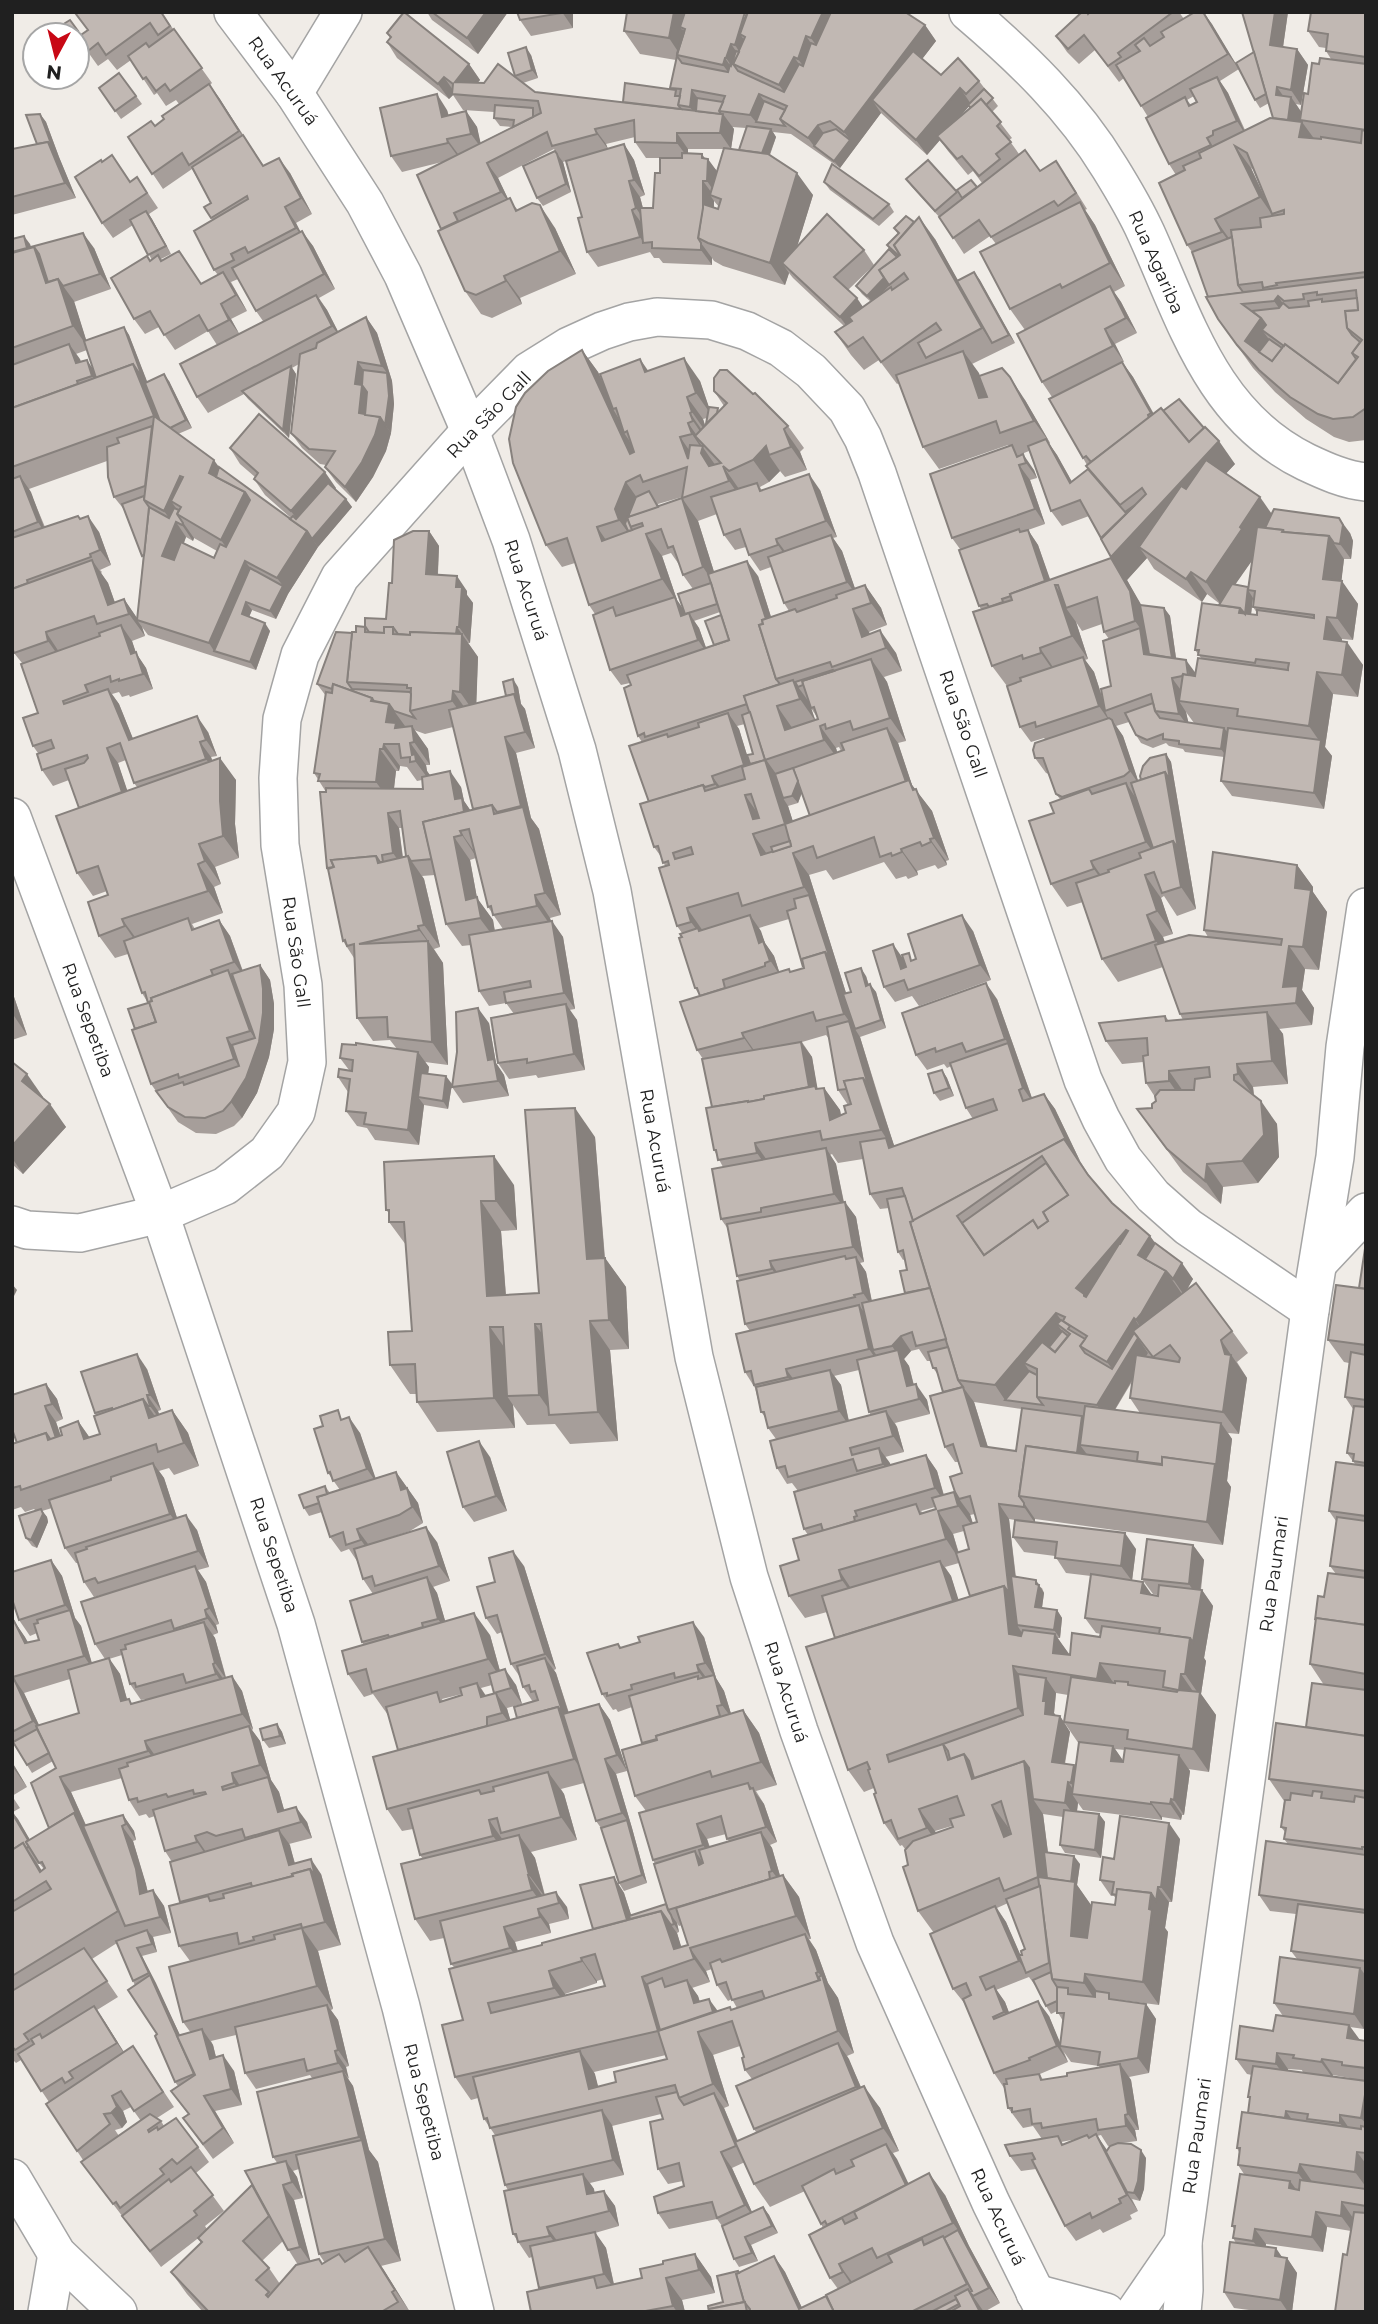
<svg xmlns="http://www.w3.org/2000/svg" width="1378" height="2324" font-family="Montserrat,sans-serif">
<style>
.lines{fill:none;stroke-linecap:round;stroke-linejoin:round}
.minor-casing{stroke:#a4a4a4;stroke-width:40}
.minor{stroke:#fff;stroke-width:37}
.wall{fill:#a69e9a;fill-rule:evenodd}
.shaded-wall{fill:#87817d}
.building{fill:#c1b8b3;stroke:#87817d;stroke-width:2;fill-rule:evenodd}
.labels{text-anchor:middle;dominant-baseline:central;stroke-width:5;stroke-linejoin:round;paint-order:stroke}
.street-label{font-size:18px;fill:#202020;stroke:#fff}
</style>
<rect width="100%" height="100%" fill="#f0ece7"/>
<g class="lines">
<!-- minor casing -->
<g class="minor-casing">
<g id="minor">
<path d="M233,12L294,93L365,203L403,275L470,431L511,540L577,750L612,891L694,1357L749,1577L799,1731L875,1943L991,2203L1045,2312"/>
<path d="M968,12C1022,58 1073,107 1110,168C1123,189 1136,211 1146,233C1186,321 1212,416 1306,462C1325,471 1345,480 1366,482"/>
<path d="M294,93L343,12"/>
<path d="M12,817L160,1214L296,1624L401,2007L475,2312"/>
<path d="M12,1225L27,1230L80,1233L160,1214L225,1186L267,1153L296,1112L307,1062L303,985L280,845L278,778L282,719L300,655L340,577L470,431L529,371L569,346L602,331L629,322L657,317L711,320L747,331L781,348L811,371L847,409L863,438L877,473L1083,1080L1101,1119L1123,1159L1153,1196L1188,1227L1310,1310"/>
<path d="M1319,1262L1366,1212"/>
<path d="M12,2178L57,2254L118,2312"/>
<path d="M1035,2293L1106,2312"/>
<path d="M47,2312L57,2254"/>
<path d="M1135,2312L1183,2242"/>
<path d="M1182,2312L1184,2290L1183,2242L1310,1310L1335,1157L1345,1047L1366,907"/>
</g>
</g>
<!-- minor -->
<use href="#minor" class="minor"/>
</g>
<!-- wall -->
<g class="wall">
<path d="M161,12L212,83L210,85L264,166L290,173L312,214L296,223L300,232L313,246L335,289L319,298L327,310L338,332L366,317L377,333L392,381L394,404L391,433L386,451L373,477L356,502L336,482L325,467L326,465L320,464L302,448L291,433L299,364L292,368L296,374L289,438L248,399L244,394L208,413L197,397L217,345L208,331L175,350L159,327L145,334L134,319L150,261L152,260L133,225L113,238L102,223V162L130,182L137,177L158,208L149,214L171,254L161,259L201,284L218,275L214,270L212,220L204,207L211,203L192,169L163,189L128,137L155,126L164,119L179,104L176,100L166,106L157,93L154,95L131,60L117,70L108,59L98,66L80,41L77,43V35H46L70,20L81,35ZM238,279L256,311L263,321L239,334L231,319L247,311L231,282Z"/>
<path d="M427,12H508L478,54L432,20Z"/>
<path d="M517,12H573V28L531,36L520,20Z"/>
<path d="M627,12L925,25L936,41L922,59L941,75L979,81L998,106L992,112L1012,138L1009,140L1019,154L1040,171L1067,177L1087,209L1085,210L1095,225L1125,286L1114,292L1121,302L1137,333L1115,344L1124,362H1122L1133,377L1154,414L1163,411L1235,464L1225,474L1272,514L1350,533L1353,541L1351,559H1344L1341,581L1358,604L1353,640L1342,639V641L1363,665L1358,697L1333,694L1325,747L1332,756L1324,809L1232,796L1221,781L1224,757L1185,752L1183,749L1169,746L1166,743L1153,748L1141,743L1136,735L1129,722L1116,726L1123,736L1138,781L1141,780L1166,754L1171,762L1196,909L1177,916L1164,896L1161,898L1173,934L1163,937L1165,942L1208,937L1204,930L1297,865L1313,887V892L1327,912L1319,970L1305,969L1302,990L1314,1008L1312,1025L1279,1029L1283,1034L1288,1084L1253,1087L1254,1095L1277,1124L1279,1157L1258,1183L1223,1187L1221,1204L1183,1172L1137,1109L1152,1108L1156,1101L1155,1097L1146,1083L1143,1062L1122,1064L1106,1041L1165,1016L1169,1021L1183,1020L1180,1014L1163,967L1118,982L1102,959L1083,902L1067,907L1051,884L1054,813L1060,799L1056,794L1049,774L1046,773L1035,758L1046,740L1044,738L1031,742L1020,727L1007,686L992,666L981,609L979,606L960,549L952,538L1009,446L1008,445L939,469L923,447L899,383L897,384L879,360L864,370L851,355L835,332L844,326L793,278L789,273L785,285L723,266L714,261L712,258V265L663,263L659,258H654L650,252L598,267L587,252L582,217L589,154L563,162L571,192L543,206L537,198L555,151L554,149L498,178L508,199L518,210L555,228L576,274L520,298L522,304L492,318L481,314L465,291L441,229L442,162L402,172L391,156L447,110L449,116L466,111L477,127L480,143L512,127L500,126L494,118V112L463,110L453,95L449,99L397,58L387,42L390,37L387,33L469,64L480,80L477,83H484L517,78L515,76L531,55L538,78L523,83L535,92L623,102L670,89L676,60L640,54L624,31ZM969,106L970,108L959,117ZM881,113L927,155L940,140L948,151L968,175L973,171L982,183L962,199L957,192L906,179L912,187L941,219L964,254L990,236L996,244L1010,309L1025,330L1042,382L1052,397L1083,458L1087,465L1088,469L1072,482L1057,455L1049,444L1050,443L1025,400L980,376L972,364L1015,343L974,272L958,281L935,239L894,228L898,234L887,245L892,253L856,286L862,294L871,302L863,307L848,290L874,265L864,250L797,246L813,195L770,155L776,137L773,132L791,134L840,168ZM732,127L746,128L739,150L731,149L734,129ZM635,137V142L646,158H660V173L653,208H643L640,197L645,195L634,160L624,144L608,149L606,144ZM688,149H724L717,171L705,158L688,153ZM714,201L719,207L718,209L714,207ZM1029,451L1051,511L1062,526L1089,516L1111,558L1050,580L1038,545L1028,530L1045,524L1030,480L1037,478L1034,470L1019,455ZM1147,558L1154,569L1202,602L1207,594L1220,604L1195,650L1201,658L1195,673L1176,658L1170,616L1164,608L1141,606L1127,580ZM1253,559L1248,587L1235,584ZM1253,598V607L1257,613V615H1251ZM1076,622L1082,631L1102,624L1104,632L1109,639L1111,686L1103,699L1094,672L1085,660L1088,659ZM1186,712L1194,723L1188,722Z"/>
<path d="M1090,12H1179L1184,19L1192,14L1191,12H1207L1205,14L1239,69L1220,81L1228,93L1245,130L1273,118L1269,103L1260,108L1255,100L1254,52L1288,12L1283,47L1297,49L1308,65L1301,105L1296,104L1301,112L1319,64L1331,59L1326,51V48L1319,47L1308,31L1366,12V440L1349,442L1334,437L1306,419L1275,392L1253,368L1218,319L1192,252L1187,245L1176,175L1169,164L1148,117L1124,78L1119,82L1095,50L1079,64L1067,52L1056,36ZM1194,96L1197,102L1191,105L1187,100ZM1251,168L1254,170L1266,201Z"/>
<path d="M119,73L142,104L121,119L99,88Z"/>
<path d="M40,114L46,122L59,157L76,198L12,215V149L37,144Z"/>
<path d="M824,182L889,204L894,212L879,226L830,190Z"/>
<path d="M12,239L30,244L31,247L94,248L111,289L74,302L86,340L124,327L129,335L147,382L169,381L192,428L178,434L219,467L290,519L291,518L265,495L254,479L255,477L240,464L230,448L336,488L335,489L346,499L352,507L318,547L288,594L276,619L252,610L249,617L270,631L256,670L148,635L142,627L145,636L132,641L136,653L146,668L153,689L130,697L129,695L122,697L119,692L112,694L119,704L133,739L208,732L217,756L211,757L212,760L236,780L235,824L239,858L215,867L221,884L214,887L223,913L192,924L195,929L219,920L230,936L243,971L260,965L270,980L274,1004V1029L269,1057L257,1093L242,1118L234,1126L216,1134L196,1133L178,1122L151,1084L135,1029L148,1003L142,993L128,954L115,958L99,936L108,895L107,891L93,896L77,873L79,808L69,780L53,786L42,770L38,753L33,746L38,713L22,663L14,653L12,647ZM87,350L93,368L81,362L76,354ZM107,461L114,497L126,512L143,558L137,618L124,599L115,603L108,583L101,573L102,572L100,570L111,565L99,532L80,519L78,516L45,527L29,489ZM186,537L193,541L194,538L217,551L214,558L184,543ZM126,760L134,783L137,787L127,791L118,763Z"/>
<path d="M582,350L598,372L606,389L648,371L700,381L709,408L719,411L724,406L714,391L788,426L804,448L800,452L807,470L785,477L780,471L769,482L760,487L762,491L820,490L837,537L833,538L842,551L855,589L865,585L881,608L887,625L869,632L870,634L896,653L902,671L884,677L887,682L906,741L898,743L912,785L932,811L949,860L946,861L947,865L938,869L935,865L917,871L918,875L908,879L906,876L896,879L884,862L833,880L826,870L809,875L846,993L851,992L866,976L869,985L876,992L886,1028L860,1037L894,1146L973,1119L966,1108L951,1066L947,1068L944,1064L927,1070L916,1055L997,999L1032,1098L1044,1094L1055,1109L1080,1161L1091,1178L1112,1203L1150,1236L1155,1243L1193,1279L1186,1290L1232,1331L1248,1353L1237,1362L1247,1378L1239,1434L1228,1433L1232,1439L1227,1481L1231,1487L1223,1545L1035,1519V1522L1136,1549L1132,1580L1152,1595H1158L1153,1594L1142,1579L1193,1545L1204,1560L1201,1590H1202L1213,1606L1204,1658L1206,1661L1201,1694L1216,1715L1209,1772L1188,1769L1190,1771L1184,1815H1182L1181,1820L1162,1817V1820L1083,1810L1078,1803L1077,1811L1099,1814L1105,1822L1101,1858L1065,1853L1060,1845L1063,1817L1043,1814L1048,1852L1080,1864L1077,1885L1091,1905L1090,1917L1115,1905L1116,1899L1114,1896H1111L1100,1880L1114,1859L1180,1839L1172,1902H1169L1165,1928L1168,1932L1159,2005L1113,1999L1146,2004L1156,2019L1149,2073L1129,2077L1131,2080L1139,2130H1135L1137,2141L1122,2143L1146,2158L1144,2189L1140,2201L1132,2199L1138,2211L1130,2215L1132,2219L1103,2233L1100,2229L1076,2241L1065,2226L1036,2169L1021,2171L1010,2156L1042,2139L1033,2126L1023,2128L1008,2108L1004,2088L994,2073L965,2004L953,1989L934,1933L918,1911L908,1865L905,1849L902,1845L900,1846L884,1823L874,1788L864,1792L848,1770L835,1638L827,1612L805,1618L789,1596L799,1560L808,1535L804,1529L798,1491L792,1483L787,1484L777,1468L776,1439L768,1428L766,1418L761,1412L755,1388L745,1372L750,1331L745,1324L740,1281L737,1276L728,1229L721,1219L723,1167L714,1150L712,1107L703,1059L697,1050L700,996L695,988L682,933L677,926L665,866L662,858L654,847L642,742L638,736L631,685L630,683L621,685L610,670L595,614L589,605L575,563L562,567L546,545ZM707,418L706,424L705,425L703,419ZM682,497V498L659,506L658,504ZM717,514L724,535L735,550L746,547L749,555L760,571L771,567L784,603L789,611L771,617L758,576L714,572L698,521ZM671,553L680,566L683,575L693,589L684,610L677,600L662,556ZM720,612L721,615L714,645L706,648L699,628L694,621ZM811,708L817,717L818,719L815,720ZM745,724L753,754L747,755L739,729L737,726ZM839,747L841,751L837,752L836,748ZM802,793L810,816L793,822L788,806L798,803ZM789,919L804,968L791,972H779L774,956L765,943L759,928ZM826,1035L830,1040L838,1090L848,1105L846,1113L841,1116L840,1110L824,1088L817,1089L812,1057L802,1042ZM832,1154L838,1163L863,1159L870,1194L880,1209L889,1208L898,1252L903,1260L905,1259L907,1270L905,1293L872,1301L866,1272L860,1263L864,1262L856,1217L844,1202L836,1164L830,1155ZM919,1349L927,1361H931L933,1368L939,1376L943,1392L945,1447L955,1462H958L962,1473L954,1492L944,1495L937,1471L926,1455L890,1465L885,1457L904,1452L897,1427L895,1423L930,1414L927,1400L914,1385L909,1366L904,1359L911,1351ZM859,1370L869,1412L871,1415L849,1421L841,1385L834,1376ZM1133,1380L1130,1398L1140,1413L1115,1410ZM974,1402L1022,1409L1016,1451L988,1447ZM935,1507L936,1509L923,1513L921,1511ZM975,1514L977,1522L973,1523L970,1515ZM1009,1519L1015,1520L1013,1537L1024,1552L1055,1556L1066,1573L1091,1576L1085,1618L1096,1633L1101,1634L1100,1637L1070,1655L1057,1638H1060L1062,1618L1057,1610L1042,1608L1044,1593L1042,1588L1016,1577ZM964,1531L969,1549L959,1553L953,1534ZM959,1563L970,1596L958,1600L951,1576L945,1567ZM1056,1693L1068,1695L1064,1722L1079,1744L1076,1768L1065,1764L1070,1732L1060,1716H1056L1054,1713ZM1115,1749L1125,1750L1124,1762ZM952,1826L953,1827L936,1833L935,1831ZM1008,1903L1025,1949L1022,1955H1020L1006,1922L997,1908ZM1029,1977L1037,1988L1046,2006L1051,2014L1057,2011L1063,2021L1060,2044L1049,2016L1009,2013L1005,2002L996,1990ZM1064,2052L1071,2062L1099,2066L1100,2068L1067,2076L1043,2080L1040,2074L1068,2062ZM1101,2135L1108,2146L1114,2145L1107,2151L1097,2136ZM1077,2139L1063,2144L1061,2142Z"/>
<path d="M429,531L439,546L438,574L467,591V595L473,603L470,643H468L478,657L476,703L506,696L518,687L521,704L525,709L535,748L516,753L531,818L539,829L561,915L550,918L551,921L563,937L575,1009L569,1010L577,1020L585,1070L538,1078L536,1075L509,1079L498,1063L514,1014L506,1003L489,1006L479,991L471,945L462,946L446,924L435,875L422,876L424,879L440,947L434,949L443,963L448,1065L425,1062L429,1067L428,1074L452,1084L448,1109L424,1105L419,1145L375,1140L367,1128L357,1126L346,1111L348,1092L338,1077L349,1070L340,1058L397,1049L390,1040L373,1041L357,1018L354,958L343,941L326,792L314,773L326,696L317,684L352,633L356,632L365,626L386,619L392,583ZM453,727L473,809L470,810L464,801L461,787L430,775L427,771L426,765H430L428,749L414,730L425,734ZM400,766L407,767L417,781L422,780L423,789H394L396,771H399ZM399,828H403L406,856L403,857ZM476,858L488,907L503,929L495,931L493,920L477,898L470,860Z"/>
<path d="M973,931L991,980L919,1006L912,996L895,1002L884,987L903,960H914Z"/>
<path d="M12,991L27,1035L12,1040Z"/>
<path d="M489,1023L496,1063L504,1075L509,1096L463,1103L452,1087Z"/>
<path d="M12,1062L43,1097L42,1098L66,1127L23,1174L12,1164Z"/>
<path d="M942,1070L947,1078L954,1096L940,1101L934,1093Z"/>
<path d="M595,1137L605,1258L626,1287L629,1349L610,1350L618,1441L570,1444L555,1424L527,1425L513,1405L515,1428L437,1432L417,1402L416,1394H410L390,1365L412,1331L406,1245L389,1222V1213L386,1210L514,1185L517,1230L501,1231L506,1295L539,1293Z"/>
<path d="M1366,1242V1975H1365L1366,1976V2019L1364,2029L1350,2027L1359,2040L1366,2041V2312L1347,2255L1351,2231L1327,2227L1323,2252L1266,2244V2247L1282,2257L1287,2258L1297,2273L1292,2312H1264L1234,2308L1224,2292L1236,2243L1233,2238L1234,2229L1232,2226L1244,2174L1238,2165L1239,2152L1237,2148L1248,2113L1250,2099L1248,2097L1252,2075L1247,2074L1236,2059L1273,2031L1283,2016L1274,2003L1297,1959L1291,1951L1296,1914L1270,1911L1259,1895L1288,1844L1284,1839L1285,1832L1281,1827L1284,1801L1269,1779L1306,1727L1324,1685L1310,1664L1324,1597L1336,1574L1330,1566L1336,1521L1329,1511L1355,1464L1347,1453L1353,1409L1345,1397L1349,1363L1344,1362L1328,1340L1359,1288ZM1288,2069L1302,2070L1303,2073L1288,2071ZM1333,2075L1350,2078L1352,2079L1332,2077Z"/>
<path d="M147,1369L161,1410L158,1411L159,1414L172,1410L188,1433L199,1466L174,1475L169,1468L159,1471L164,1478L177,1518L197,1530L209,1567L198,1570L206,1582L219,1624L216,1625L218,1633L213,1635L215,1638L226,1677L232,1676L242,1691L253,1729L252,1730L260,1741L271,1780L279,1792L284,1810L307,1822L312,1838L289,1844L295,1863L321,1874L341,1945L318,1951L333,2009L331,2010L338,2020L349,2066L346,2067L348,2079L353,2086L369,2150L378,2162L401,2261L381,2266L410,2312H203L187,2294L171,2272L201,2243L198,2238L201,2236L161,2267L81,2162L83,2160L46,2104L49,2102L21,2060L16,2063L12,2059V1762L27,1787L12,1796L20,1808L13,1812L30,1840L49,1828L56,1768L53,1761L32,1773L12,1741V1622L14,1621L28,1642L39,1640L37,1633L30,1636L19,1620L51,1560L62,1576L75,1618L81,1626L92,1663L105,1659L95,1644L105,1594L94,1597L84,1582L78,1563H76L65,1548L52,1508L42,1511L47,1517L48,1522L37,1548L32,1546L26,1538L36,1511L34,1509L25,1512L21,1507L12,1510V1444L17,1443L46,1384L57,1399L63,1419L56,1422L61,1436L78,1421L90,1438L100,1434L95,1413ZM122,1655L130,1684L141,1700L145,1699V1700L132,1704L127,1700L120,1674L109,1659ZM70,1679L79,1713L39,1725L24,1693ZM122,1778L129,1800L139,1816L146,1814L149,1818L155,1816L165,1851L172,1862L181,1903L179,1946L190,1961L183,2022L191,2033L180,2035L142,1956L157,1952L153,1937L171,1933L164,1906L153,1890L148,1892L133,1841L136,1840L134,1831L123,1815L86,1825L71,1792ZM39,1863L44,1869L42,1871L37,1864ZM117,1943L133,1981L157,2034L175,2082L178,2086L171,2091L188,2114L183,2118L213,2159L234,2143L215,2111L242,2105L234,2071L216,2057L213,2045L211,2041L236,2035L245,2073L256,2089L310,2075L312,2078L273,2157L278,2164L207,2229L205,2226L224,2211L196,2173L209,2162L198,2147L164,2126L161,2121L157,2118L174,2107L144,2062L124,2052L97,2010L118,1997L92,1959ZM131,2107L141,2121L119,2136L115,2130L122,2128L127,2122L123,2111ZM299,2169L319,2254L325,2263L322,2264L310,2261L294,2200L303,2198L297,2177L293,2171ZM283,2241L298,2265L280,2284L269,2268L262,2261Z"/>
<path d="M344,1419L360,1433L375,1478L396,1472L418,1503L423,1523L410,1531L368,1545L437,1542L450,1581L433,1587L437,1593L445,1621L490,1635L500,1671L516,1685L522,1704L507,1708L510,1720L517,1718L533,1702L523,1687L520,1677L511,1664L502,1632L497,1634L486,1618L495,1582L524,1566L556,1669L554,1670L556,1673L569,1713L599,1704L610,1720L627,1771L616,1774L632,1828L647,1883L624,1891L619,1883L601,1828L596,1821L584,1783L561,1789L564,1794L577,1840L531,1852L535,1858L545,1895L567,1907L569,1919L549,1924L551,1933L515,1942L518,1951L542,1945L593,1929L614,1877L624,1893L631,1915L666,1904L655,1864L653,1860L646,1811L635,1796L643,1744L632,1707L618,1712L616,1709L613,1710L602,1694L618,1644L621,1648L704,1637L716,1678L724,1691L731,1714L743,1710L759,1733L777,1785L756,1791L764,1804L777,1842L770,1845L772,1848L780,1876L783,1875L799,1897L811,1939H809L816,1950L828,1983L838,1998L854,2053L847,2056L861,2087L880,2108L899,2151L893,2153L908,2184L945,2195L969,2246L1000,2303L984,2312H709L723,2302L739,2273L774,2256L785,2272L802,2308L838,2289L830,2278L823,2228L805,2191L770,2207L754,2184L745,2162L732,2168L752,2212L763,2207L769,2215L778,2233L751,2245L758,2261L739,2267L734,2259L722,2226L717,2219L669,2229L658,2213L684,2186L683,2181L668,2184L658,2169L663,2119L661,2114L612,2126L624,2175L590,2183L594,2189V2193L604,2191L615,2206L619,2226L595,2233L606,2248L614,2284L642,2278L663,2264L695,2254L711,2277L715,2293L682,2300L685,2312H531L540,2289L532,2257L529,2258L513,2234L508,2190L505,2185L495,2135L484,2119L478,2098L471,2100L455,2077L463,2020L454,1967L451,1964L444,1938L430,1941L415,1919L423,1859L420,1855L413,1829L402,1831L387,1809L398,1750L388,1715L373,1694L364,1697L348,1674L363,1644L362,1642L373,1594L363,1579L357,1561L349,1549L341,1552L330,1537L322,1512L309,1516L304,1508L325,1486L330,1493L340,1490L328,1473ZM492,1685L494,1694L486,1696L481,1688ZM462,1694V1695L443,1701L442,1699ZM726,1834L729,1842L710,1847L707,1839ZM677,1923L679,1926L682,1925L688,1945L681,1947L677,1933L679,1932ZM712,1969L717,1985L728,2001L732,1999L737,2008L732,2010L730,2007L717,2011L700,2002L698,1996L692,1988L710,1982L706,1971ZM603,1979L605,1986L565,1995V1994L597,1983V1981ZM740,2046L744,2057L745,2070L752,2079L754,2129L756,2132L738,2141L724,2108L729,2106L713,2055ZM666,2055L667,2059L616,2082L598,2087L594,2072Z"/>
<path d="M490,1457L507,1511L474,1522L463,1507Z"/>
<path d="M277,1724L282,1732L286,1744L269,1748L263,1740Z"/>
</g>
<!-- shaded-wall -->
<g class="shaded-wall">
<path d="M486,12H508L478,54L467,38Z"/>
<path d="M562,12H573V28Z"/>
<path d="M674,12H707L685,29L680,27L689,39L681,56L669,38Z"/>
<path d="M746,12H772L764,34L753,18L762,32L756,52L745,37L740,34L749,47L750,44L761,59L755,74L733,64L743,78L742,81L726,58L731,44L743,61L744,59L735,45Z"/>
<path d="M823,12H849L827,61L811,38Z"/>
<path d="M1203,12L1212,24L1239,69L1228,54Z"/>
<path d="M1275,12H1288L1281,61L1270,45Z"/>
<path d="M925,25L936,41L883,110L872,100L881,113L840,168L834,161L850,140L844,132Z"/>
<path d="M806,36L822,59L814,81L798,59Z"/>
<path d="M526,47L531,55L538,78L532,70Z"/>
<path d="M1297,49L1308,65L1301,105L1291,90Z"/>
<path d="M794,57L810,79L795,107L779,85Z"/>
<path d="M725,58L740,80L739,87L723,65Z"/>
<path d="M469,64L480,80L467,95L455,82Z"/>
<path d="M444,77L455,93L449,99L438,84Z"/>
<path d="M1217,77L1228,93L1247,137L1237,121Z"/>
<path d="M209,84L220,99L250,147L239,131Z"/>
<path d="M1277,87L1288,103L1276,95Z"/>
<path d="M960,88L971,104L927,155L916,140Z"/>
<path d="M692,90L703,106L695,115L690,107Z"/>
<path d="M437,94L447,110L453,133L442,117Z"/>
<path d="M759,94L770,109L756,122L750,115Z"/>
<path d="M1291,97L1302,113L1298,142L1287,126Z"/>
<path d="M466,111L477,127L482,149L471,134Z"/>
<path d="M40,114L46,122L59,157L76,198L65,183L48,142Z"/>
<path d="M723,114L734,129L731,149L720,133Z"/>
<path d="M1302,122L1318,144L1299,137Z"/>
<path d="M818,125L829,141L814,146L808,138Z"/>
<path d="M595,129L606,144L608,149L597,134Z"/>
<path d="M771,129L776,137L765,167L760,159Z"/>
<path d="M677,133L688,149V158L677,143Z"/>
<path d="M447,139L458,154L459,158L448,143Z"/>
<path d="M624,144L634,160L645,195L634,180Z"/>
<path d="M1235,146L1251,168L1275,219L1260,197Z"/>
<path d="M557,154L563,162L571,192L566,184Z"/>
<path d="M702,154L708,163V159L719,174L718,197L707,181Z"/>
<path d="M279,158L290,173L312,214L301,198Z"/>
<path d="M487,163L498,178L512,207L501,192Z"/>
<path d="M797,173L813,195L790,270L782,263L789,273L785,285L770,263Z"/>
<path d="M629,181L640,197L647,224L636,208Z"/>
<path d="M703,181L714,196L710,195L714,201L713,245L702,240Z"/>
<path d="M1080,202L1095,225L1125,286L1110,263Z"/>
<path d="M540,205L555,228L576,274L560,251Z"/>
<path d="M285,207L296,223L307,244L296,228Z"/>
<path d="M632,210L643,225L644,243L640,237Z"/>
<path d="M146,211L152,219L171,254L166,246Z"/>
<path d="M919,217L935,239L993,343H992L982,328Z"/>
<path d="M1215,219L1231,241L1238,254L1222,232Z"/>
<path d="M302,231L313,246L335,289L324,274Z"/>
<path d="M83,233L94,248L111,289L100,274Z"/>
<path d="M24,236L30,244L33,256L29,257Z"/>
<path d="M701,243L712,258V265L701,250Z"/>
<path d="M34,247L50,269L51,290L46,283Z"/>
<path d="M900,260L906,267L873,303L867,296Z"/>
<path d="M223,272L234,288L247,311L236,295Z"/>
<path d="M974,272L980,280L1015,343L1009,335Z"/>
<path d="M504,276L520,298L522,304L506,281Z"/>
<path d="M58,279L74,301L89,349L73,326Z"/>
<path d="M1110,286L1121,302L1137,333L1126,318Z"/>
<path d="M316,295L327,310L343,341L332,326Z"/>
<path d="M1278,296L1293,319L1290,324L1274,301Z"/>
<path d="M857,298L867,313L851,332L840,317Z"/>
<path d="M221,304L231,319L240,335L229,320Z"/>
<path d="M366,317L377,333L392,381L394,404L391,433L385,425L387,373L382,366Z"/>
<path d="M1261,318L1277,341L1262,330L1274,346L1263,361L1245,341Z"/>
<path d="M124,327L129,335L166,430L154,416L133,364Z"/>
<path d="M1105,329L1115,344L1124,362L1113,346Z"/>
<path d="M69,344L80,359L87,379L76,363Z"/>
<path d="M582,350L598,372L614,408L613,409L619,419L624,433L629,440L646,476L630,454Z"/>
<path d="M963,351L979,373L995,421L979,398Z"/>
<path d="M684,358L700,381L712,416L696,393Z"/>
<path d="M640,359L656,382L645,372Z"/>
<path d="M87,360L97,375L103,391L92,376Z"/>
<path d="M358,362L369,378L370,422L359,413L355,384Z"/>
<path d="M1122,362L1133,377L1158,422L1151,413Z"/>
<path d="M291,366L296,374L289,438L283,430Z"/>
<path d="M164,374L169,381L192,428L186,420Z"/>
<path d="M1010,377L1025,400L1050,443L1034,421Z"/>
<path d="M687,397L703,419L708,435L692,412Z"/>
<path d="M690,413L706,436L708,443L693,421Z"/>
<path d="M380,417L391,433L386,451L373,477L356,502L345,487Z"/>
<path d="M688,423L703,444L695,436L718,469L709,466L701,453L702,449L692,434Z"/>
<path d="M784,429L800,452L807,470L791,447Z"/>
<path d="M680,437L696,460L688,459Z"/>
<path d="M1046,439L1057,455L1081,498L1070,483Z"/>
<path d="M1219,441L1235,464L1150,555L1139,547L1147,558L1127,580L1146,613L1150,662L1144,654L1140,628L1135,621L1111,557Z"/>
<path d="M766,446L769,455L780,471L769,482L753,460Z"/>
<path d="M1023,454L1034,470L1037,478L1026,463Z"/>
<path d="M214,460L230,483L209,473Z"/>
<path d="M1019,465L1030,480L1045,524L1035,509Z"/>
<path d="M723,466L739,489L745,504L729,481Z"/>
<path d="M325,472L336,488L302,527L291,511Z"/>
<path d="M809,474L820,490L837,537L826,521Z"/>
<path d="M20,476L31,492L48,538L38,522Z"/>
<path d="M180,476L196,499L181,507L171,501L183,518L177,514L194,538L193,541L182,525L176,522L186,537L173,571L162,556L174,525L164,511Z"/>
<path d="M626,482L642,505L630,527V535L619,520L615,509Z"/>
<path d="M245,492L261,515L237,563L221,540Z"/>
<path d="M1260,497L1276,520L1258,552L1221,605L1206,582L1240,527Z"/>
<path d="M682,498L698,521L726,610L713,582L703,567Z"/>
<path d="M346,499L352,507L318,547L312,539Z"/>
<path d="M88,516L99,532L111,565L100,550Z"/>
<path d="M1339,518L1350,533L1353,541L1351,559L1340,544Z"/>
<path d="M597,527L613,550L602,541Z"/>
<path d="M1028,530L1038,545L1056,596L1045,581Z"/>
<path d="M307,531L318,547L288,594L276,619L270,611L283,586L277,578Z"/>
<path d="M429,531L439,546L437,589L426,574Z"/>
<path d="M646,534L662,556L677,600L685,612L692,631L681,616L675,599L662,579Z"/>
<path d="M831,535L842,551L858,597L847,582Z"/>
<path d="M1329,536L1344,559L1339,602L1323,579Z"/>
<path d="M776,539L787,554L789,561L778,545Z"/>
<path d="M92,560L108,583L120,617L108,605Z"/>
<path d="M245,561L256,576L214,651L209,643Z"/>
<path d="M747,561L758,576L779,642L768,627Z"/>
<path d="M1191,572L1207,594L1202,602L1186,579Z"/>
<path d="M457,576L467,591V595L473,603L470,643L459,627L456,587Z"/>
<path d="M1342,581L1358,604L1353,640L1337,618Z"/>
<path d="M865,585L881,608L887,625L871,603Z"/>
<path d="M1055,585L1070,607L1066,608L1076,622L1088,659L1072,636Z"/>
<path d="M1248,590L1253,598L1250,622L1239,613Z"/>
<path d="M124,599L139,621L137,620L142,627L145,636L129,614Z"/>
<path d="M246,602L252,610L247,622L242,614Z"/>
<path d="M1164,608L1170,616L1178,672L1173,664Z"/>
<path d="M853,609L869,632L875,652L862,637Z"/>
<path d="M689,613L699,628L709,656L698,640Z"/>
<path d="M1327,617L1342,639L1340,662L1324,639Z"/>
<path d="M265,623L270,631L256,670L250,662Z"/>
<path d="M121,625L132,641L136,653L146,668L153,689L131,654Z"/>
<path d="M457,627L478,657L476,715L460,692L456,637Z"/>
<path d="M880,630L896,653L902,671L886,648Z"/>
<path d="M46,632L61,655L64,664L48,641Z"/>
<path d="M1347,642L1363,665L1358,697L1342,675Z"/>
<path d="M1040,648L1055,670L1057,676L1041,653Z"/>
<path d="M1083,657L1094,672L1106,710L1105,711L1110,722L1099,706Z"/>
<path d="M871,659L887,682L906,741L890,718Z"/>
<path d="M1186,660L1197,675L1199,691L1189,675Z"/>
<path d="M1317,672L1333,694L1325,747L1332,756L1324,809L1314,793L1320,742L1309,726Z"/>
<path d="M1172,678L1183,693L1179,701L1186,712L1190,729L1179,714Z"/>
<path d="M513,679L518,687L521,704L525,709L535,748L525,732L514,694Z"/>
<path d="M793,680L809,702L816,722L800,699Z"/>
<path d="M108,689L119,704L140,756L129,740Z"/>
<path d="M453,691L469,714L468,724L452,701Z"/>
<path d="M372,698L389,704L405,726L404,734L426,765L427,771L431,777L432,784L371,701Z"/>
<path d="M777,706L793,729L785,730Z"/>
<path d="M728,713L739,729L755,781L744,765Z"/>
<path d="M197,716L208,732L217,756L206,740Z"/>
<path d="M1112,720L1123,736L1140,786L1130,771Z"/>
<path d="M412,726L428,749L430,765L414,742Z"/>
<path d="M820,726L836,748L840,762L824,740Z"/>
<path d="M887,728L898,743L912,785L932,811L949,860L934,838L907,785Z"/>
<path d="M1224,728L1230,735L1227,757L1221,749Z"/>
<path d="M505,737L516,753L531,818L539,829L561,915L545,893L524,810L521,806Z"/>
<path d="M200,742L211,757L217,774L206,759Z"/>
<path d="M384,744L400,766L399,771L383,749Z"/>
<path d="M107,748L118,763L136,816L125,801Z"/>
<path d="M380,749L396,771L392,804L376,782Z"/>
<path d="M1166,754L1171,762L1196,909L1181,887L1173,841L1165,772Z"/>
<path d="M220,758L236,780L235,824L239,858L223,836L220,801Z"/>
<path d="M765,760L781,782L783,798L788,806L802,850L785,824Z"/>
<path d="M795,768L804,786L798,803L792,796Z"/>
<path d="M450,771L461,787L464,801L473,814L465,812L455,799Z"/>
<path d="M712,776L723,791L726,800L715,784Z"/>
<path d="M1126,783L1141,806L1162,865L1146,842Z"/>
<path d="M745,795L761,818L753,819Z"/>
<path d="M388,813L399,828L404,869L393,853Z"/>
<path d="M460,831L476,854L477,858L462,835Z"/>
<path d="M753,834L769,857L761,855Z"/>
<path d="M454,837L470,860L477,898L493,920L496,940L466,900Z"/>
<path d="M930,839L946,861L947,865L931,842Z"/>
<path d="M199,844L215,867L221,884L205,861Z"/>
<path d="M901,849L917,871L918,875L902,852Z"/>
<path d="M793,853L809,875L857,1028L855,1029L860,1037L879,1100L900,1163L889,1148L886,1138L881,1130L863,1078L849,1021L844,1014L825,952L809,895L804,887Z"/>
<path d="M408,856L424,879L440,947L424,925Z"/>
<path d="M1091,861L1107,884L1110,892L1094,869Z"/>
<path d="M198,864L214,887L223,913L208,891Z"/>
<path d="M1297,865L1313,887V892L1327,912L1319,970L1303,947L1295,888Z"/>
<path d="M1145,875L1161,898L1173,934L1157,911Z"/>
<path d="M535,895L550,918L553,929L537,906Z"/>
<path d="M687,908L703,931L707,944L691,922Z"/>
<path d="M750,915L761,931L765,943L774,956L781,977L759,943Z"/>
<path d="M962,915L973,931L991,980L980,965Z"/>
<path d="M1147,915L1163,937L1172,964L1156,941Z"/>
<path d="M122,919L138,941L141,949L125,926Z"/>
<path d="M219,920L230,936L245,978L234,962Z"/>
<path d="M552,921L563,937L575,1009L564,993Z"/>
<path d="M418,926L443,963L448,1065L432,1042L428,942L419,930Z"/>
<path d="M893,944L904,960L912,984L901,969Z"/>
<path d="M1289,946L1305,969L1302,990L1314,1008L1312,1025L1283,987Z"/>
<path d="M260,965L270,980L274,1004V1029L269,1057L257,1093L242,1118L231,1102L246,1076L234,1059L227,1038L243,1060L258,1043L250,1031L228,970L244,993Z"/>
<path d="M861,968L866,976L871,994L866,986Z"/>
<path d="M986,983L997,999L1034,1104L1023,1088Z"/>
<path d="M870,984L876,992L886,1028L881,1020Z"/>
<path d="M12,991L27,1035L12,1013Z"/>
<path d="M566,1004L577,1020L585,1070L574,1054Z"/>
<path d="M478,1008L489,1023L496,1063L504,1075L509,1096L498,1081L488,1060Z"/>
<path d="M1267,1012L1283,1034L1288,1084L1272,1061Z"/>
<path d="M742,1033L758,1056L760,1061L744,1038Z"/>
<path d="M801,1042L812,1057L818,1091L824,1088L840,1110L845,1137H842L809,1087Z"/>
<path d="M418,1052L429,1067L425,1098L418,1097L424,1105L419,1145L408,1130Z"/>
<path d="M1237,1064L1253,1087L1254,1097L1238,1074Z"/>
<path d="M942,1070L947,1078L954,1096L949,1088Z"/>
<path d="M1169,1071L1185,1094V1104L1169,1081Z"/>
<path d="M27,1074L43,1097L38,1104L22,1081Z"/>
<path d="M446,1076L452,1084L448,1109L443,1101Z"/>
<path d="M1044,1094L1055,1109L1080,1161L1064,1139Z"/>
<path d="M1261,1101L1277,1124L1279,1157L1258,1183L1242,1161Z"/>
<path d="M50,1104L66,1127L23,1174L12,1158V1146Z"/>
<path d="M575,1108L595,1137L607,1288L587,1259Z"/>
<path d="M755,1143L771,1166L772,1175L757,1153Z"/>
<path d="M826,1148L836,1164L845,1209L834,1194Z"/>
<path d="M494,1156L514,1185L517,1230L496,1201Z"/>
<path d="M1207,1164L1223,1187L1221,1204L1205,1181Z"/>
<path d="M481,1201L501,1231L508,1325L487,1296Z"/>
<path d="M845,1202L856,1217L864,1262L853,1247Z"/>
<path d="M1126,1230L1141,1251L1150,1236L1166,1258L1094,1308L1076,1288Z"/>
<path d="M856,1257L866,1272L873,1308L863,1293Z"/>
<path d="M605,1258L626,1287L629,1349L609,1320Z"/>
<path d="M770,1261L780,1277L782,1284L772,1269Z"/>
<path d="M1182,1263L1193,1279L1184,1295L1173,1279Z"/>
<path d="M1166,1271L1182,1294L1152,1342L1154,1344L1149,1352L1133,1331L1148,1353L1108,1421L1097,1405L1116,1374L1107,1362L1134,1318L1142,1330L1136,1320Z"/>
<path d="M12,1284L17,1290L12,1300Z"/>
<path d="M859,1305L870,1321L873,1350L879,1359L880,1365L869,1349Z"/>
<path d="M1056,1313L1072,1335L1057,1324L1068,1339L1037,1369L1024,1363L1035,1379L1005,1400L995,1385Z"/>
<path d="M590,1321L610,1350L618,1441L598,1412Z"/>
<path d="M535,1324L556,1353L553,1415L539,1395Z"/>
<path d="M490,1327L511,1357L507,1396L513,1405L515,1428L494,1398Z"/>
<path d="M901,1336L911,1351L904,1359L909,1366L917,1399L907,1386L900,1358L892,1346Z"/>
<path d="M1221,1340L1247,1378L1239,1434L1223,1412L1225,1354Z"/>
<path d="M137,1354L147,1369L161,1410L150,1395Z"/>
<path d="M786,1369L797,1384L799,1393L788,1377Z"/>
<path d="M830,1370L841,1385L850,1427L839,1411Z"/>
<path d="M46,1384L57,1399L63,1419L52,1404Z"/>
<path d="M916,1384L927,1400L930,1414L919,1399Z"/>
<path d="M963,1387L974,1402L992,1461L981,1446Z"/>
<path d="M147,1395L158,1411L161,1421L150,1406Z"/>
<path d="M143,1399L159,1422L149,1418Z"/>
<path d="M45,1406L56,1422L66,1453L56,1438Z"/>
<path d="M172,1410L188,1433L199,1466L184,1443Z"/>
<path d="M886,1411L897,1427L904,1452L893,1436Z"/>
<path d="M1082,1416L1093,1432L1080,1445L1089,1457L1076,1458Z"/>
<path d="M349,1417L360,1433L378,1485L367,1469Z"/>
<path d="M78,1421L94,1444L84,1439Z"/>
<path d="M1221,1423L1232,1439L1227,1481L1231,1487L1223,1545L1207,1522Z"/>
<path d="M479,1441L490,1457L507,1511L496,1496Z"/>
<path d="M879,1448L890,1463L894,1480L883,1464Z"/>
<path d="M926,1455L937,1471L946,1504L935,1488Z"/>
<path d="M153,1463L164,1478L181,1530L170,1514Z"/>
<path d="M396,1472L418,1503L423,1523L401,1490Z"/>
<path d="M954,1492L970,1514L974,1528L958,1506Z"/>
<path d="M1024,1503L1035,1519V1523L1024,1507Z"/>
<path d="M999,1504L1009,1519L1021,1626L1017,1625L1022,1633L1025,1657L1009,1634L1004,1586Z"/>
<path d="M41,1509L47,1517L48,1522L37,1548L31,1540Z"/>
<path d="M938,1511L953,1534L961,1562L946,1539Z"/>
<path d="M186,1515L197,1530L209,1567L198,1551Z"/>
<path d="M426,1527L437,1542L450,1581L439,1566Z"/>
<path d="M357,1529L368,1544L372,1556L361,1540Z"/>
<path d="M1125,1533L1136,1549L1132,1581L1121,1566Z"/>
<path d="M1193,1545L1204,1560L1199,1600L1189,1584Z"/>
<path d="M513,1551L524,1566L556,1669L545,1654Z"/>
<path d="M51,1560L62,1576L75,1618L81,1626L94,1671L84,1656L71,1613L65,1605Z"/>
<path d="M940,1561L951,1576L965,1620L954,1604Z"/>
<path d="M195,1566L206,1582L219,1624L209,1608Z"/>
<path d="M839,1570L854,1593L858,1603L842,1580Z"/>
<path d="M427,1577L437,1593L449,1634L438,1619Z"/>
<path d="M1036,1580L1044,1593L1041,1614L1035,1607Z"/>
<path d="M1143,1582L1154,1598L1141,1593Z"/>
<path d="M1202,1590L1213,1606L1204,1658L1206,1661L1201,1694L1216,1715L1209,1772L1193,1749L1200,1696L1185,1674L1190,1638Z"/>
<path d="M205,1610L216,1625L218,1633L207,1618Z"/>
<path d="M1057,1610L1062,1618L1060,1638L1054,1630Z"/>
<path d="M474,1613L490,1635L503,1682L488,1659Z"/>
<path d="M14,1621L25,1637L36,1659L25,1643Z"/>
<path d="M204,1622L215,1638L226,1679L215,1663Z"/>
<path d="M693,1622L704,1637L716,1678L724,1691L733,1720L722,1705L714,1676L705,1663Z"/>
<path d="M1055,1634L1071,1657L1069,1675L1053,1653Z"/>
<path d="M109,1658L120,1674L132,1717L121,1701Z"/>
<path d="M545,1658L556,1673L590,1782L574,1759L558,1707Z"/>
<path d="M1100,1663L1115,1685L1113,1701L1097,1679Z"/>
<path d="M213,1664L224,1680L227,1690L216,1674Z"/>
<path d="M697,1665L708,1680L710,1688L699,1672Z"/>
<path d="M1013,1666L1029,1689L1033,1731L1018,1708Z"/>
<path d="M505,1669L516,1685L522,1704L511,1688Z"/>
<path d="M1181,1674L1197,1697L1179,1690Z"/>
<path d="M232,1676L242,1691L253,1729L242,1714Z"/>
<path d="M13,1677L24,1693L44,1736L33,1721Z"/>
<path d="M1046,1678L1056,1693L1054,1713L1057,1717L1045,1714L1043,1701Z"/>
<path d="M477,1683L488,1699L481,1697Z"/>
<path d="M496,1693L507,1709L513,1728L502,1713Z"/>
<path d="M599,1704L610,1720L627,1771L617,1755Z"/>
<path d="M743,1710L759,1733L777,1785L761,1762Z"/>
<path d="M1060,1716L1070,1732L1062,1778L1052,1762Z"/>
<path d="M277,1724L282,1732L286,1744L280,1736Z"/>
<path d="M249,1726L260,1741L271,1780L279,1792L289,1827L278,1812L268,1777L260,1765Z"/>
<path d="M145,1741L156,1757L159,1767L148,1751Z"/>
<path d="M1113,1746L1124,1762L1122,1776L1111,1761Z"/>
<path d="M964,1754L979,1777L972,1779Z"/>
<path d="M1179,1755L1190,1771L1184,1815L1174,1800Z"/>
<path d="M605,1759L616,1774L632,1828L647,1883L642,1875L627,1820L622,1813Z"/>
<path d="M1024,1761L1040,1784L1033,1799L1043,1814L1053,1893L1038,1877Z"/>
<path d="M12,1762L27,1787L12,1766Z"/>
<path d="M1074,1765L1084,1781L1080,1796L1071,1783Z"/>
<path d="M548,1772L564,1794L577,1840L561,1817Z"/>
<path d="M232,1773L242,1789L245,1799L234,1783Z"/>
<path d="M60,1777L71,1792L130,1925L118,1911L74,1813Z"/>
<path d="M1068,1782L1077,1795L1072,1794L1078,1803L1076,1818L1065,1803Z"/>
<path d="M748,1783L764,1804L777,1842L766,1827Z"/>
<path d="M1171,1799L1182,1815L1181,1820L1170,1804Z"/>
<path d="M1151,1802L1162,1817V1820L1151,1804Z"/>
<path d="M992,1805L1008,1827L1019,1860L1004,1837Z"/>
<path d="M296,1807L307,1822L312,1838L301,1822Z"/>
<path d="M919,1809L935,1831L942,1851L927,1828Z"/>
<path d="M12,1812L18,1819L42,1861L31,1845Z"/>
<path d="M1099,1814L1105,1822L1101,1858L1095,1850Z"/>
<path d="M123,1815L134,1831L136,1840L126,1824Z"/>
<path d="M489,1820L505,1843L509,1858L493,1836Z"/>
<path d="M1169,1823L1180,1839L1172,1902L1161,1887Z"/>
<path d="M697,1824L707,1839L713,1860L703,1845Z"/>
<path d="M122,1826L133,1841L146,1884L151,1909L140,1894Z"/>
<path d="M279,1830L290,1845L299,1881L289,1865Z"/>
<path d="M761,1832L772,1848L783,1886L772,1871Z"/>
<path d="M519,1835L535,1858L545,1897L529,1875Z"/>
<path d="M195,1836L206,1852L208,1858L197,1842Z"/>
<path d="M23,1843L39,1866L56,1895L40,1872Z"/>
<path d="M695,1851L706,1867L699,1865Z"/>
<path d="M1074,1856L1080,1864L1077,1885L1091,1905L1087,1958L1071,1936L1070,1895Z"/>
<path d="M311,1859L321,1874L341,1945L325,1922L310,1869Z"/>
<path d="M528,1875L544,1898V1907L532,1890Z"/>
<path d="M783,1875L799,1897L811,1939L796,1916Z"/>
<path d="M614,1877L624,1893L638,1936L629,1929Z"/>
<path d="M1158,1887L1169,1902L1165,1928L1168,1932L1159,2005L1143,1982L1151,1893Z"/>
<path d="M153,1890L164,1906L171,1933L160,1917Z"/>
<path d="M556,1892L567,1907L569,1919L559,1903Z"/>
<path d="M995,1906L1006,1922L1028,1972L1027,1973L1019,1961Z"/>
<path d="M538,1909L549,1924L551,1933L540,1917Z"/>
<path d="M661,1911L677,1933L686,1962L674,1949Z"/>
<path d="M671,1915L677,1923L679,1932L674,1924Z"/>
<path d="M504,1927L515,1942L521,1963L510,1948Z"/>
<path d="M302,1928L318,1951L333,2009L317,1986Z"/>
<path d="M147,1930L153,1937L157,1952L152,1944Z"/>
<path d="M805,1934L816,1950L828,1983L838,1998L854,2053L838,2031L816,1973L826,1987L824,1980L818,1972Z"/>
<path d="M137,1948L142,1956L156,1983L201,2081L195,2073L150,1975Z"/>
<path d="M690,1948L706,1971L710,1982L694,1959Z"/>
<path d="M581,1958L597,1981V1983L582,1961Z"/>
<path d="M1360,1968L1366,1976V2019L1364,2029L1354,2014Z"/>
<path d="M549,1971L565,1994L570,2010L554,1988Z"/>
<path d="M1085,1974L1101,1997L1099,2006L1084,1983Z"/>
<path d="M642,1977L658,1999L668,2036L658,2031Z"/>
<path d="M687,1980L698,1996L705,2019L694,2003Z"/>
<path d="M994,1986L1005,2002L1015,2028L1004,2012Z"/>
<path d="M709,1999L720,2014L716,2020Z"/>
<path d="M1038,2001L1049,2016L1062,2047L1060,2046L1068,2062L1057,2046Z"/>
<path d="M1146,2004L1156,2019L1149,2073L1138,2058Z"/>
<path d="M327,2005L338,2020L349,2066L338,2050Z"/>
<path d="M94,2006L105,2022L128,2059L117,2043Z"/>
<path d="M1349,2025L1360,2040L1347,2038Z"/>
<path d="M202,2029L213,2045L220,2074L210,2059Z"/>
<path d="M698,2032L713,2055L729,2106L713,2084Z"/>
<path d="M838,2043L849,2059L867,2102L856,2087Z"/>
<path d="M335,2051L346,2067L349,2079L338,2063Z"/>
<path d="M580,2051L595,2074L602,2102L589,2089Z"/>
<path d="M1277,2053L1288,2069L1287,2080L1276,2064Z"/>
<path d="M223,2055L234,2071L242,2105L231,2089Z"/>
<path d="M1322,2059L1333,2075L1332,2077L1321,2062Z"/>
<path d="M1120,2064L1131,2080L1139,2130L1128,2114Z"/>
<path d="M343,2071L353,2086L369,2150L378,2162L401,2261L385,2239L362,2142L359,2137Z"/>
<path d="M864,2086L880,2108L899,2151L883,2128Z"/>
<path d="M1366,2089V2124L1361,2118Z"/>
<path d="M714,2093L724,2108L746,2162L736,2146Z"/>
<path d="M112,2096L123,2111L127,2122L122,2128L111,2113Z"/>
<path d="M204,2096L215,2111L234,2143L223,2128Z"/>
<path d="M602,2110L612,2125L624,2175L613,2160Z"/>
<path d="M1286,2111L1297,2127L1284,2122Z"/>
<path d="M1125,2115L1135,2130L1137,2141L1126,2126Z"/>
<path d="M1340,2115L1351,2131L1350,2138L1340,2123Z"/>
<path d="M1096,2134L1107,2150L1128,2192H1127L1138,2211L1127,2195Z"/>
<path d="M886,2144L897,2159L920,2208L909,2192Z"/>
<path d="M1141,2150L1146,2158L1144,2189L1140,2201L1134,2193Z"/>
<path d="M721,2152L732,2168L756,2221L745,2205Z"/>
<path d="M1357,2152L1366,2164V2187L1355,2172Z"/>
<path d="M286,2161L297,2177L303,2198L292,2182Z"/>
<path d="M1300,2164L1315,2186L1314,2195L1298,2173Z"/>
<path d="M929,2173L945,2195L969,2246L1000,2303L989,2288L958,2230L953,2223Z"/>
<path d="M583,2174L594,2189L598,2210L587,2194Z"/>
<path d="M1290,2181L1301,2196L1289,2188Z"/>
<path d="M283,2185L294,2200L311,2263L300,2247Z"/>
<path d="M604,2191L615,2206L619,2226L609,2211Z"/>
<path d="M1342,2202L1353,2218L1352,2231L1341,2216Z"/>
<path d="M763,2207L769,2215L778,2233L772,2226Z"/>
<path d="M1316,2212L1327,2227L1323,2252L1312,2237Z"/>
<path d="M547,2227L558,2242L561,2251L550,2236Z"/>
<path d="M1255,2229L1266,2244L1264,2256L1253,2241Z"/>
<path d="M595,2232L606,2248L615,2290L604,2274Z"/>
<path d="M745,2237L751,2245L758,2261L752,2253Z"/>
<path d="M368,2247L384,2270L410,2312L395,2290Z"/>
<path d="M1276,2248L1286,2263L1287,2258L1297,2273L1292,2312H1288L1280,2300L1275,2256Z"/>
<path d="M695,2254L711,2277L715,2293L699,2270Z"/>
<path d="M774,2256L785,2272L804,2312L799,2309Z"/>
<path d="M839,2264L855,2286V2290L843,2272Z"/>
<path d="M666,2278L682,2300L685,2312H677L673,2306Z"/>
<path d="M968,2289L984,2312H980Z"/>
</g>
<!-- building -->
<g class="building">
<path d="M78,12H161L170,26L158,35L150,23L106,55L98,43L88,51L78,37L88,30L76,14Z"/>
<path d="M404,12L469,64L455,82L484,83L498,64L535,92L723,114L720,133H677V143L635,142L634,120L595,129L597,134L552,146L547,132L487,163L501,192L454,213L458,221L441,229L417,175L541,113L538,101L452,94L453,84L444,77L438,84L387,42L391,37L387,33Z"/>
<path d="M432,12H486L467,38Z"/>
<path d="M517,12H562V13L520,20Z"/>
<path d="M627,12H674L669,38L624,31Z"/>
<path d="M685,12H745L735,45L731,44L726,58H725L723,65L677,55L685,29L680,27Z"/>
<path d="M748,12H823L811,38L806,36L798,59L794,57L779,85L733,64L745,37L740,34Z"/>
<path d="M831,12H905L925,25L844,132L830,121L818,125L808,138L780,119L787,106L759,94L750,115L719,111L725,96L692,90L690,107L678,105L681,89L670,88L677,56L682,63L728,72L730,65L731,66L736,51L739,52L733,64L738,71L784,92L799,64L803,66L811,43L816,45Z"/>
<path d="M1082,12H1087L1088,14L1090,12H1173L1118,53L1121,57L1108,66L1084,35L1068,49L1056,36Z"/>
<path d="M1195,12H1203L1228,54L1141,106L1116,65L1140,51L1135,45L1144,38L1150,46L1164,37L1161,32Z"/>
<path d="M1242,12H1275L1270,45L1297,49L1291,90L1277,87L1276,95L1291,97L1288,120L1273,118Z"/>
<path d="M1311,12H1366V57L1326,51L1328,34L1308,31Z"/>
<path d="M70,20L78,31L72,35H46Z"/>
<path d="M174,29L202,68L170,91L165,84L156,91L146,77L143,79L128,56L146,43L149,47Z"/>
<path d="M683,31L684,32L677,54Z"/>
<path d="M526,47L532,70L515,76L508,53Z"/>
<path d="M913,51L941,75L958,58L979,81L966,94L960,88L916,140L872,100Z"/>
<path d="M1254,52L1266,94L1255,100L1236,63Z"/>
<path d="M1320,58L1366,64V130L1300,120L1304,93L1308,94L1312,63L1319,64Z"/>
<path d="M119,73L136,96L115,111L99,88Z"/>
<path d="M1217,77L1237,121L1213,131V135L1207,138L1211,145L1169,164L1146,118L1185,97L1189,106L1197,102L1190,89Z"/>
<path d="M625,83L676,90L675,96H680L678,105L681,109L623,102Z"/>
<path d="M209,84L239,131L189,165L182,153L152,174L128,137L151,121L155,126L164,119L162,116Z"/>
<path d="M984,89L993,98L986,105L981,99L971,108L968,105Z"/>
<path d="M437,94L442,117L466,111L471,134L447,139L448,143L391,156L380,108Z"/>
<path d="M697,98L723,102L719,111L721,114L696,111Z"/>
<path d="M981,99L1001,122L997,126L1011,142L996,154L1000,159L979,176L962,156L957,159L937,136Z"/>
<path d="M764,101L785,110L780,119L785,126L756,122Z"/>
<path d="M495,105L533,108V117L513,127L514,120L494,118Z"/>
<path d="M40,114L53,149L48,142L37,144L26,115Z"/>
<path d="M1270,118L1302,122L1299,137L1321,139V137L1361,143L1362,130L1366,131V272L1276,283L1277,285L1263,288L1262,282L1238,285L1231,230L1261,227L1260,218L1284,214V210L1272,214L1247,153L1235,146L1260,197L1215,219L1222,232L1187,245L1159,183L1185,170L1183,166L1201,158L1199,153Z"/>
<path d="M747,126L771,129L762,153L739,150Z"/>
<path d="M836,129L850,140L834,161L814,146L823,133Z"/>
<path d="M243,135L263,166L279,158L301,198L285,207L296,228L248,253L245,247L231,254L234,260L214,270L194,231L248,199L247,196L211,218L204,207L211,203L192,167Z"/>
<path d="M48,142L65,183L12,197V149Z"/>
<path d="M624,144L634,180L629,181L636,208L632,210L640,237L587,252L578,218L582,217L566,161Z"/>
<path d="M724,148L768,154L797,173L770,263L708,243L698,238L703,204L718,209L721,199L710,195Z"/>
<path d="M1025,150L1040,171L1056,161L1076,193L1058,206L1054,201L991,237L979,220L953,238L939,217Z"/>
<path d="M555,151L557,154L566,184L537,198L523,166Z"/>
<path d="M682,153L702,154V158L708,159L707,181H703V208L698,238L701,243V250L652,248V242L643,243L640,208H653L655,173H660V158H682Z"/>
<path d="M112,155L130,182L137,177L147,193L102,223L75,177L101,160L102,162Z"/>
<path d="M928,160L957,192L935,211L906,179Z"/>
<path d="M832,164L889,204L873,219L824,182Z"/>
<path d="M971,180L977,187L962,198L957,190Z"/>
<path d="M510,198L516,211L532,203L540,205L560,251L504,276L506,281L476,295L465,291L438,231Z"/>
<path d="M1080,202L1110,263L1062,288L1060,284L1010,309L980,252Z"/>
<path d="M146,211L166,246L148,255L130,220Z"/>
<path d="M827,214L864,250L834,277L857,298L840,317L782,263Z"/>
<path d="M906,216L914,222L894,245L900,255L899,256L887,245L899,233L894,228Z"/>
<path d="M919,217L982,328L926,358L918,343L941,330L936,323L881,362L863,337L848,347L835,332L852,321L849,317L891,287L892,290L908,279L904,273L889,285L879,270L900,255L894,245Z"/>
<path d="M302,231L324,274L256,311L232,268Z"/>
<path d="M83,233L100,274L63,286L58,279L48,282L39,254L34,247L12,253V252Z"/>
<path d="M24,236L27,248L12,252V239Z"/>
<path d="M1232,237L1238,285L1243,292L1258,291L1208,297L1192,252Z"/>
<path d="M34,247L46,283L58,279L73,326L12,348V253Z"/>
<path d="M889,249L897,257L879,270L884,278L867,296L856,286Z"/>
<path d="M179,251L201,284L223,272L236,295L221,304L229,320L208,331L199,315L164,335L150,311L134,319L111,278L147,256L150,261L158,255L161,261Z"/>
<path d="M974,272L1009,335L992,343L957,281Z"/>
<path d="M1366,277V408L1353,417L1333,419L1318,414L1290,397L1259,370L1237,345L1218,319L1206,297ZM1356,290L1358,310L1345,311L1347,328L1362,340L1352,353L1358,357L1338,383L1285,344L1272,361L1245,341L1261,318L1242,304L1274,301L1278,296L1284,301L1304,299L1303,294L1317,292V295Z"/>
<path d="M1110,286L1126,318L1105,329L1113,346L1042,382L1017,334Z"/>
<path d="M316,295L332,326L197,397L180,364Z"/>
<path d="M1357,298L1358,310L1345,311L1347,328L1352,335L1360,342L1352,353L1356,359L1338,383L1285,344L1284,346L1262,330L1266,325L1261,318L1252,311L1279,308L1283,303L1289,308L1309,306L1308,301L1322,299V302Z"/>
<path d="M366,317L382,366L358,362L355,384L362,385L359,413L380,417L375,435L362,462L345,487L325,467L335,451L309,449L291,433L300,354L316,348L317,343Z"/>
<path d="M124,327L143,379L133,364L96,378L84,341Z"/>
<path d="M1269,339L1282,348L1272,361L1259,352Z"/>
<path d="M69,344L76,363L87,360L92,376L77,381L78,384L12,408V365Z"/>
<path d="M582,350L630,454L634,452L627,431L624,433L616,408L613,409L600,374L640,359L645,372L684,358L696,393L687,397L692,412L690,413L693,421L688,423L692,434L680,437L688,459L690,445L703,446L701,453L709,466L721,463L695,436L727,403L714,391V378L720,370H727L753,394L755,393L788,426L784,429L791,447L769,455L766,446L753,460L729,471L723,466L729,481L682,498L703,567L683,575L673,546L668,548L661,529L646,534L662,579L589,605L567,538L546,545L513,463L509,439L516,407L525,393L548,371ZM687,467L682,498L627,517L630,527L642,523L643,526L602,541L597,527L619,520L615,509L626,482L640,475L643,482Z"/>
<path d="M963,351L979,398L987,397L979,376L1002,368L1010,377L1034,421L1000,433L996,421L923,447L896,375Z"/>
<path d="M1122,362L1151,413L1148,415L1149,418L1091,462L1086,456L1083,458L1049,399Z"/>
<path d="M133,364L154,416L12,467V408Z"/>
<path d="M291,366L283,430L242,391Z"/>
<path d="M363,370L387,373L389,396L385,425L380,417L365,415L367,392L362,385Z"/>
<path d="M164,374L186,420L170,428L160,421L145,383Z"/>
<path d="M1179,399L1204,428L1189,442L1163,411Z"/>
<path d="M709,407L718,408L717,413L706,424Z"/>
<path d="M1161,408L1189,442L1205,427L1219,441L1111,557L1101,539L1146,494L1142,488L1120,505L1086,466Z"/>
<path d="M259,414L325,472L291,511L254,479L258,473L230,448Z"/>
<path d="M154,416L214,460L209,473L245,492L221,540L177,514L181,507L171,501L183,477L180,476L164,511L144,500Z"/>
<path d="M152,426L145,486L114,497L108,477L107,447L119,443L117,438Z"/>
<path d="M1046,439L1070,483L1088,469L1125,512L1135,505L1101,538L1080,500L1051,511L1028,446Z"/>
<path d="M1012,445L1017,457L1023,454L1026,463L1019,465L1035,509L952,538L930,474Z"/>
<path d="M1206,460L1260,497L1240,527L1242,529L1206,582L1191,572L1186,579L1139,547L1181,486L1186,489Z"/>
<path d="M219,467L307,531L277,578L245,561L209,643L137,620L149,507L169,518L174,508L179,510L177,514L183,523L182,525L176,522L162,556L174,560L181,542L214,558L220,544L226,547L250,500L245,492L216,477Z"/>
<path d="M809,474L826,521L776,539L778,545L749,555L740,529L724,535L711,497L757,483L760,491Z"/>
<path d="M20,476L38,522L12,532V479Z"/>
<path d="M328,483L346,499L312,539L307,531L290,519L293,516L296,519Z"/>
<path d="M649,491L658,507L628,517L636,497Z"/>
<path d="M144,496V500L149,507L144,555L142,556L122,504Z"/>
<path d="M1274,509L1339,518L1343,525L1340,544L1334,543L1329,536L1284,532L1283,530L1265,528Z"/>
<path d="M78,516L80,519L88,516L100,550L90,554L91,557L27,580L28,583L12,589V538Z"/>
<path d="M627,518L632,530L628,531L625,524Z"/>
<path d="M1257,527L1283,530L1282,532L1329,536L1323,579L1342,581L1337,618L1327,617L1324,639L1347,642L1342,675L1317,672L1309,726L1237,716L1238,709L1179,701L1183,674L1195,676L1198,658L1288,670V668L1289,663L1256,659L1255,663L1198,655L1199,650H1195L1202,603L1240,608L1239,613L1257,615V610L1314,618V615L1253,607L1255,591L1248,590Z"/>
<path d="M1019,529L1020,532L1028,530L1045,581L1010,594L1011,596L1002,599L1003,602L989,607L987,604L979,606L959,550Z"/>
<path d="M413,531H429L426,574L457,576L456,587H462L459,627H457L456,634L410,632V635L398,634L393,627H384V633L369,632L365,626V618L386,619L389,583H392L394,540Z"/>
<path d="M831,535L847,582L784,603L768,557Z"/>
<path d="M1111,558L1130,591L1135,621L1104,632L1097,597L1066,608L1058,585H1055L1072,636L1040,648L1041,653L1023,659L1022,655L992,666L973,612L1012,600L1010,594Z"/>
<path d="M92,560L108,605L124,599L129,614L97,624L94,616L46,632L48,641L14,653L12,647V589Z"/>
<path d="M747,561L766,619L762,620L763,624L759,625L776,679L780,684L744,696L747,704L645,737L644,733L638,736L624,688L631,685L627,675L729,640L708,574Z"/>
<path d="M250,568L283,586L270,611L246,602L242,614L265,623L250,662L214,651Z"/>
<path d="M711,583L717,604L685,614L678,594Z"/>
<path d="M1232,584L1248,587L1245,614L1240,608L1219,605Z"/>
<path d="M865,585L871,603L853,609L862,637L880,630L886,648L832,667L830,662L776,679L759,625L763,624L762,620L795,609L797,612L837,598L836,595Z"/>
<path d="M675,597L681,616L689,613L698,640L610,670L593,615L613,607L616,616Z"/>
<path d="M1140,605L1164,608L1172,658L1149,654Z"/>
<path d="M721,615L729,640L714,645L705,621Z"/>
<path d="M121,625L131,654L136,652L143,674L119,681V679L111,682L110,676L85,685L88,692L63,701L64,704L108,689L129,740L197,716L206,740L200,742L206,759L134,783L120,743L107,748L122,792L79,808L65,769L84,763L88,758L87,755L42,770L37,754L54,748L51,740L33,746L23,718L38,713L21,664L100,636L99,633Z"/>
<path d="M356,626L365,627V632L384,633V627H393V634L410,635V632L462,634L460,692L453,691L452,701L410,711L411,688H407V685L347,682L352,632H356Z"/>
<path d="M1140,628L1144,654L1186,660L1188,675L1183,674L1182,676L1172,678L1179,714L1155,711L1151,694L1105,711L1101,689L1111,686L1103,641Z"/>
<path d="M336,632L352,633L347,682L352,689L410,692L411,694L410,711L415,718L394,711L389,704L374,701L372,698L333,684L332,689L317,684Z"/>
<path d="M1083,657L1099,706L1036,727L1035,722L1020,727L1007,686L1021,681L1020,678Z"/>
<path d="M871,659L890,718L853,730L850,721L826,729L825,724L820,726L824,740L765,760L744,696L793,680L800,699L777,706L785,730L818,719L814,707L811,708L802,681Z"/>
<path d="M833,670L834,671L802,681L803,685L798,687L795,682Z"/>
<path d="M513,679L516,696L514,694L506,696L503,682Z"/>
<path d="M333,684L372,698L371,701L389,704L386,722L396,723L395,728L412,726L414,742L410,743L412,755L415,754L416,761L410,762V757L401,758L399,744H384L383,749H380L376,782L318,781L320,774L314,773L320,733L326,692L332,693Z"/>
<path d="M514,694L525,732L505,737L521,806L497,812L492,805L473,809L449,710Z"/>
<path d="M1153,703L1155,711L1160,718L1224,728L1221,749L1179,744V741L1163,739V734L1147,740L1136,735L1125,713Z"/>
<path d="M750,712L765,760L775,774L765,760L750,764L747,755L753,754L742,715Z"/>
<path d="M728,713L744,765L712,776L715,784L705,787L703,785L649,802L629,746L667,734L668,737L699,727L698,723Z"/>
<path d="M1109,718L1112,720L1130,771L1124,776L1062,797L1056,794L1043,758H1035L1033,750L1035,743Z"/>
<path d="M887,728L906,782L810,816L793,768L844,750L841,743Z"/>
<path d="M1228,728L1321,740L1314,793L1221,781Z"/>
<path d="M1166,754L1170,780L1165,772L1141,780L1140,776L1143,766L1150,758Z"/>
<path d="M220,758V801L223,836L199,844L205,861L198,864L208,891L122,919L125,926L99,936L88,902L108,895L98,866L77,873L56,816Z"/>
<path d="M765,760L785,824L753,834L761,855L791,846L785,824L909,780L913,790L916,789L934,838L930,839L931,842L922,846L920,842L901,849L902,852L892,856L891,853L880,857L874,837L817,858L813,846L793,853L804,887L742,906L738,893L687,908L691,922L677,926L659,868L669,865L668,861L663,863L658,846L654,847L640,804L703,785L705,791L745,779L742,767ZM751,794L759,818L753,819L745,795ZM691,847L693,854L675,859L673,853Z"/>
<path d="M793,768L798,781L792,796L783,798L775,774Z"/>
<path d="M450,771L455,799L462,798L464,812L423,822L432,859L411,861L408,856H406L400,811L388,813L393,853L382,855L383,862H380L376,856L331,860L334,867L327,868L320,792H326V788L423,789L422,777Z"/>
<path d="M1165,772L1178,848L1173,841L1153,848L1131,783Z"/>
<path d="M1126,783L1146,842L1091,861L1094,869L1051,884L1029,821L1054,813L1050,803L1089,789L1092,794Z"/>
<path d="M492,805L494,814L523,807L545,893L535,895L537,906L493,915L491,906L488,907L469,829L460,831L462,835L454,837L466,900L477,897L481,918L446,924L423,822Z"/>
<path d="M790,841L791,846L773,852L771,847Z"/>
<path d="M1173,841L1181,887L1162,893L1154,872L1145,875L1157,911L1147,915L1156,941L1102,959L1076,883L1109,872L1108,870L1141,858L1139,853Z"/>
<path d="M1213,852L1297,865L1295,888L1311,890L1303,947L1289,946L1283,987L1298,986L1296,1003L1180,1014L1155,945L1189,935L1281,945L1282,939L1204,930Z"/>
<path d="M376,856L378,863L408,856L424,925L418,926L419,930L359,944L428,941L432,1042L388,1037L387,1017L357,1018L354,944L347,946L345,940L343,941L328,869L334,867L331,860Z"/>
<path d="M809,895L830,959L825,952L802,959L803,967L787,911L796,908L794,899Z"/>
<path d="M750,915L759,943L763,941L770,961L765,963V966L723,980L725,988L700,996L697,988H695L679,938L682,937L680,934L698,928L699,931Z"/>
<path d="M962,915L980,965L908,990L904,980L884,987L873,951L893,944L901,969L906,967L902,955L909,953L911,961L916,959L908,934Z"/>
<path d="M188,918L192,930L219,920L234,962L211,970L213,975L151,998L152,1001L149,1002L156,1022L135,1029L128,1009L148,1003L145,992L142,993L124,941Z"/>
<path d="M552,921L564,993L506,1003L504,992L531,987L530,981L479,991L469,935Z"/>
<path d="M825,952L844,1014L816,1021L813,1012L742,1033L744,1038L697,1050L680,1002L789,969L790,972L804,968L802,959Z"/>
<path d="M260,965L263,989V1013L259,1042L246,1078L231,1102L223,1111L205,1118L185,1117L168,1107L156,1091L183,1082L184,1085L239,1066L232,1045L255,1038L232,974Z"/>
<path d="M861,968L866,986L870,984L881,1020L855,1029L843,994L851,992L845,973Z"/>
<path d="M228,970L250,1031L227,1038L234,1059L179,1078L178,1074L151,1084L132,1030L156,1022L149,1002L152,1001L151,998Z"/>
<path d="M986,983L1005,1039L966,1052L962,1043L936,1052L935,1048L916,1055L902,1013Z"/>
<path d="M566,1004L574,1054L527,1063V1059L498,1063L491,1018Z"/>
<path d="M478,1008L488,1060L494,1059L498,1081L452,1087L457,1052L456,1012Z"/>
<path d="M1267,1012L1272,1061L1237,1064L1238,1074L1234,1075V1080L1261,1101L1264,1135L1242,1161L1207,1164L1205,1181L1167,1149L1137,1109L1152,1108V1104L1156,1101L1155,1096L1160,1090H1194L1195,1079L1210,1077L1209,1067L1169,1071V1081L1146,1083L1143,1056L1148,1055L1147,1038L1106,1041L1099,1023L1165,1016L1166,1021Z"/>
<path d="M849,1021L868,1085L863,1078L844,1081L847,1089L838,1090L827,1027Z"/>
<path d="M801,1042L809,1087L764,1096V1099L749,1102L748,1101L712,1107L702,1059Z"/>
<path d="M356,1043L418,1052L408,1130L364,1124L366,1113L346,1111L350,1079L338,1077L339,1069L352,1071L353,1060L340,1058L342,1044L356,1045Z"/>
<path d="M1008,1043L1023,1088L1019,1090L1023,1101L1044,1094L1069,1146L1064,1139L913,1221L902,1188L870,1194L860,1142L886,1138L889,1148L997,1110L993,1099L966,1108L950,1063Z"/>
<path d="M12,1062L27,1074L22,1081L50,1104L12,1146Z"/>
<path d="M942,1070L949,1088L934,1093L928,1074Z"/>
<path d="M421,1073L446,1076L443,1101L418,1097Z"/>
<path d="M863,1078L881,1130L822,1140L820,1131L755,1143L757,1153L718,1160L716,1150H714L706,1108L748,1101V1102L764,1099V1096L815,1086L816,1089L824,1088L830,1120L846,1113L844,1106L851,1104L844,1081Z"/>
<path d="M575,1108L587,1259L605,1258L609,1320L590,1321L598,1412L549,1415L541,1324H535L539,1395L507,1396L503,1327H490L494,1398L417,1402L415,1364L390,1365L388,1332L412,1331L404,1222H389V1210H386L384,1162L494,1156L496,1201H481L487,1296L539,1293L525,1110Z"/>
<path d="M1064,1139L1088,1175L1112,1203L1150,1236L1138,1255L1166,1271L1141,1314L1136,1320L1134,1318L1107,1362L1080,1346L1087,1336L1063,1321L1065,1317L1056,1313L995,1385L958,1380L910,1222ZM1042,1156L1068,1195L1043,1212L1048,1221L1038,1228L1033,1220L984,1255L957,1216ZM1126,1230L1128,1231L1120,1244H1119L1086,1297L1084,1296V1294L1076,1288Z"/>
<path d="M826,1148L834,1194L761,1208V1212L721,1219L712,1169Z"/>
<path d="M1046,1163L1068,1195L1043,1212L1048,1221L1038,1228L1033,1220L984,1255L962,1223Z"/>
<path d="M905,1196L913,1221L910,1222L930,1288L905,1293L900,1271L907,1270L903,1250L898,1252L887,1199Z"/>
<path d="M845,1202L853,1247L770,1261L772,1269L737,1276L727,1224Z"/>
<path d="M1366,1242V1289L1359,1288Z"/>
<path d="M1155,1243L1182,1263L1173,1279L1166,1271L1145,1259Z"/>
<path d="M845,1256L846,1259L856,1257L863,1293L854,1295L855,1297L745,1324L737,1281Z"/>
<path d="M1196,1283L1232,1331L1221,1340L1225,1354L1231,1355L1223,1412L1130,1398L1136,1355L1179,1362L1180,1358L1170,1345L1153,1357L1133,1331Z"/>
<path d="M1336,1285L1366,1289V1345L1328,1340Z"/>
<path d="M930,1288L946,1339L916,1346L912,1332L901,1336L892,1346L873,1350L862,1303Z"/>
<path d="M859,1305L869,1349L786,1369L788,1377L754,1385L751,1371L745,1372L736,1334Z"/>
<path d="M1061,1320L1070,1326L1068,1329L1085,1339L1080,1346L1085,1353L1112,1369L1134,1333L1138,1338L1097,1405L1037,1397V1369L1024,1363L1042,1342L1055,1352L1070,1334L1057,1324Z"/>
<path d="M1062,1331L1068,1336L1055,1352L1049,1347Z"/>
<path d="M948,1347L958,1380L963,1387L943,1392L936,1368H933L928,1352Z"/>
<path d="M898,1350L907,1386L916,1384L919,1399L869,1412L857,1360Z"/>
<path d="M1351,1352L1366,1355V1400L1345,1397Z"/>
<path d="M137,1354L150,1395H147L150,1406H148L143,1399L112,1410V1408L95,1413L81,1372Z"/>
<path d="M830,1370L839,1411L768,1428L764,1412H761L756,1387Z"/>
<path d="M1029,1371L1037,1375V1397L1043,1405L1005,1400Z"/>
<path d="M46,1384L52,1404L45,1406L56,1438L51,1440L46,1433L17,1443L12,1429V1395Z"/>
<path d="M963,1387L981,1446L1016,1451L1022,1408L1082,1416L1077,1453L1026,1446L1019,1496L1024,1503V1507L999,1504L1009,1593L1004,1586L970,1596L956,1553L969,1549L963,1526L977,1522L970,1496L959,1499L955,1492L950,1477L962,1473L953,1444L945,1447L930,1396Z"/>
<path d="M143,1399L149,1418L172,1410L184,1443L158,1452L156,1444L21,1490L20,1486L12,1488V1444L46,1433L48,1440L62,1435L60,1428L78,1421L84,1439L100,1434L94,1416Z"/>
<path d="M1085,1406L1221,1423L1216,1465L1162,1457V1464L1137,1461L1138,1452L1080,1445Z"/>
<path d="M1354,1406L1366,1407V1463L1353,1461L1354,1454L1347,1453Z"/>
<path d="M338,1410L341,1420L349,1417L367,1469L333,1481L330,1472L328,1473L314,1429L323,1426L320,1416Z"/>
<path d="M886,1411L893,1436L850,1448L852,1455L879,1448L883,1464L857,1471L853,1459L788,1477L785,1466L777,1468L770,1441Z"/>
<path d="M479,1441L496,1496L463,1507L447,1452Z"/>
<path d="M1026,1446L1162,1465V1457L1215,1464L1207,1522L1019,1496Z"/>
<path d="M926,1455L935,1488L855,1511L857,1516L854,1517L855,1521L823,1531L821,1524L804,1529L794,1492Z"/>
<path d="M1336,1462L1366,1466V1516L1329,1511Z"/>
<path d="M153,1463L170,1514L65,1548L49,1500L111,1480V1477Z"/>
<path d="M396,1472L401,1490L407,1488L412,1507L399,1515L357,1529L361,1540L346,1545L343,1532L330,1537L317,1497Z"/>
<path d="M325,1486L327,1494L317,1497L319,1503L304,1508L299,1495Z"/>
<path d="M954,1492L958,1506L938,1511L946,1539L839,1570L842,1580L789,1596L780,1566L799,1560L793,1539L916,1504L920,1514L936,1509L932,1498Z"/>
<path d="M41,1509L43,1514L31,1540L26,1538L19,1516Z"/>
<path d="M186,1515L198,1551L98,1583L95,1578L84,1582L75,1553L87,1549L86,1547Z"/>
<path d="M1337,1517L1366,1521V1571L1330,1566Z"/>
<path d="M1015,1520L1125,1533L1121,1566L1055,1558L1057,1542L1013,1537Z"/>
<path d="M426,1527L439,1566L375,1586L372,1576L363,1579L354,1549Z"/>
<path d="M1147,1539L1193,1545L1189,1584L1142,1579Z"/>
<path d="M513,1551L545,1654L511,1664L497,1615L486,1618L477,1587L495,1582L489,1558Z"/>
<path d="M51,1560L65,1605L19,1620L12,1599V1572Z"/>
<path d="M940,1561L953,1601L835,1638L822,1596Z"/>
<path d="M195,1566L209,1608L205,1610L207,1618L174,1629L171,1620L95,1644L81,1602Z"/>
<path d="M1328,1573L1366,1578V1625L1316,1618L1315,1620L1318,1596L1324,1597Z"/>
<path d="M1091,1574L1143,1582L1141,1593L1158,1596L1159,1585L1202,1590L1193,1642L1190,1638L1159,1634L1160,1628L1085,1618Z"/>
<path d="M1011,1576L1036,1580V1584L1039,1585L1035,1607L1057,1610L1054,1630L1017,1625Z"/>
<path d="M427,1577L438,1619L422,1623L423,1627L389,1637L388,1635L362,1642L350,1601Z"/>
<path d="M1004,1586L1009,1634L1021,1636L1023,1630L1055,1634L1053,1653L1070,1655L1072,1633L1100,1637L1102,1626L1190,1638L1185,1674H1181L1179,1690L1200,1692L1193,1749L1127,1739L1128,1730L1064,1722L1071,1677L1115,1683V1681L1128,1682V1685L1177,1692L1178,1690L1163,1687L1165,1671L1100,1663L1097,1679L1013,1666L1018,1708L887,1755L889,1762L943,1744L948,1760L964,1754L972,1779L1024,1761L1038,1877L1004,1891L999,1878L918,1911L903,1867L908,1865L905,1850L913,1841L953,1827L950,1819L964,1815L957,1796L919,1809L927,1828L898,1839L891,1820L884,1823L874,1794L876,1793L868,1770L870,1769L867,1762L848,1770L806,1647ZM1001,1801L1011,1834L1004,1837L992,1805Z"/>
<path d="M70,1610L84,1656L13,1677L33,1721L12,1732V1622L14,1621L25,1643L39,1640L34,1624L38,1623L37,1620Z"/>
<path d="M474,1613L488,1659L372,1692L366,1669L348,1674L342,1651Z"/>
<path d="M1316,1618L1366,1625V1674L1310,1664Z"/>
<path d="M204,1622L215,1663L213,1664L216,1674L186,1683L183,1674L136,1687L135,1683L130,1684L121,1650L126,1649L125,1645Z"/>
<path d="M693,1622L705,1663L697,1665L699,1672L675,1678L674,1673L631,1685L632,1689L607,1696V1693L602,1694L587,1653L618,1644L620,1648L640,1642L638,1637Z"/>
<path d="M109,1658L121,1701L129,1699L131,1704L232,1676L242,1714L145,1741L148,1751L60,1777L79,1820L74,1813L49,1828L31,1783L56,1768L36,1726L79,1713L68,1670Z"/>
<path d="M545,1658L563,1714L558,1707L517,1718L514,1707L538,1700L535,1691L531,1692L529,1685L523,1687L517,1666Z"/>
<path d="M505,1669L511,1688L494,1693L489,1674Z"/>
<path d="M1018,1674L1046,1678L1043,1701H1046L1045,1714L1060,1716L1052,1762L1074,1765L1071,1783L1068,1782L1065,1803L1033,1799L1029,1768L1024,1761L974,1778L969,1761L964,1754L950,1759L948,1751L943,1744L1023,1715Z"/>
<path d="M714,1675L722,1705L717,1706L720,1716L656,1736L657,1739L642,1743L629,1696L698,1676V1679Z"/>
<path d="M477,1683L481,1697L496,1693L502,1713L487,1717V1726L398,1750L386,1707L437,1692L440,1702L462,1695L460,1688Z"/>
<path d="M1312,1683L1366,1690V1736L1306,1727Z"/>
<path d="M599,1704L617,1755L605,1759L622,1813L596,1821L563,1714Z"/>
<path d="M558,1707L574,1759L387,1809L373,1757Z"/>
<path d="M743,1710L761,1762L712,1777L710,1771L635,1796L622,1750L657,1740L656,1736Z"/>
<path d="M1276,1723L1366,1736V1791L1269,1779Z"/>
<path d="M277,1724L280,1736L263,1740L260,1729Z"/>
<path d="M249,1726L260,1765L232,1773L234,1783L222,1787L223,1790L268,1777L278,1812L296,1807L301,1822L245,1838L242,1829L216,1836L207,1832L195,1836L197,1842L165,1851L153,1810L206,1794L205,1792L194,1794L193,1790L168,1797L166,1794L138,1802L137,1798L129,1800L119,1769L128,1766L127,1763Z"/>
<path d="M37,1729L49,1753L27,1765L13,1742Z"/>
<path d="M1079,1742L1113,1746L1111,1761L1123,1762L1125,1748L1179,1755L1174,1800L1171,1799L1170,1804L1151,1802V1804L1072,1794Z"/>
<path d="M548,1772L561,1817L501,1833L497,1818L489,1820L493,1836L420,1855L408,1809L479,1790L481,1794L494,1791L493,1787Z"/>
<path d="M748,1783L750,1789L753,1788L766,1827L727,1839L721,1816L697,1824L703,1845L653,1860L639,1813Z"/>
<path d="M1313,1791L1322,1792L1321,1798L1354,1802L1355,1796L1366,1798V1847H1362V1849L1284,1839L1286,1828L1281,1827L1285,1800H1290L1291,1793L1312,1796Z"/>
<path d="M1064,1810L1099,1814L1095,1850L1060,1845Z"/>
<path d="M12,1813L28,1840L26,1842L29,1847L26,1848L23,1843L12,1850Z"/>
<path d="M74,1813L118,1911L12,1976V1912L51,1889L46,1881L12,1902V1850L23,1843L40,1872L45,1868L42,1862L39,1863L26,1842Z"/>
<path d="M123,1815L126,1824L122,1826L136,1869L140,1894L153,1890L160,1917L125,1926L83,1826Z"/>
<path d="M1120,1816L1169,1823L1161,1887H1158L1156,1901L1151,1893L1117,1889V1895L1112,1894L1114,1882L1100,1880L1103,1857L1114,1859Z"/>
<path d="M627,1820L642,1875L619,1883L601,1828Z"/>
<path d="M279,1830L289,1865L311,1859L315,1876L310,1869L292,1874L293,1876L252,1887L251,1883L180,1902L170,1862Z"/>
<path d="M761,1832L772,1871L769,1872L770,1879L668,1910L654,1864L695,1851L699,1865L703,1863L699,1850Z"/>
<path d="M519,1835L529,1875H528L532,1890L415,1919L401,1864Z"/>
<path d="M1266,1841L1366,1855V1910L1259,1895Z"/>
<path d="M1044,1852L1074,1856L1071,1882L1047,1878Z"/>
<path d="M310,1869L325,1922L302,1928L317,1986L183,2022L169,1967L275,1939L274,1935L302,1928L301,1924L253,1937L254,1940L239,1944L237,1933L179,1946L169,1906L208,1896L210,1901L224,1898L223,1894L293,1876L292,1874Z"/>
<path d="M783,1875L796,1916L690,1948L694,1959L642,1977L658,2031L455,2077L442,2025L463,2020L449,1969L542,1945V1943L661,1911L674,1949L688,1945L676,1908ZM595,1954L605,1986L491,2013L488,2003L554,1988L549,1971L582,1961L581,1958Z"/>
<path d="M614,1877L627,1920L593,1929L580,1885Z"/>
<path d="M1038,1877L1075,1882L1071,1936L1087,1938L1092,1902L1115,1905L1117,1889L1151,1893L1149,1909L1152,1910L1143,1982L1085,1974L1084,1983L1052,1979Z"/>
<path d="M1040,1886L1049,1963L1026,1973L1019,1955H1022L1021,1951L1025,1949L1006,1899Z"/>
<path d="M556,1892L559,1903L538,1909L540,1917L504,1927L510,1948L451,1964L440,1921Z"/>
<path d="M666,1904L668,1910L671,1915L674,1924L671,1925L661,1911L630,1919L629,1916Z"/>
<path d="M1298,1904L1366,1913V1961L1291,1951Z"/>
<path d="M995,1906L1019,1961L980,1977L986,1990L994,1986L1004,2012L993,2017L994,2019L1038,2001L1057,2046L1029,2058L1030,2060L994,2073L963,1999L971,1995L966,1983L953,1989L930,1934Z"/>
<path d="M147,1930L152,1944L137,1948L149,1973L133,1981L116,1941Z"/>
<path d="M805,1934L818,1972L816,1973L819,1981L765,1999L762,1991L732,2000L726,1982L717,1985L710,1963L720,1959L722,1962Z"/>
<path d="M84,1948L107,1981L24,2034L29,2041L15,2050L12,2046V1991Z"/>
<path d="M1280,1957L1360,1968L1354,2014L1274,2003Z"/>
<path d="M1051,1972L1052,1979L1057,1987V2001L1046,2006L1033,1980Z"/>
<path d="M150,1975L194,2074L175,2082L155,2036L157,2034L128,1990Z"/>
<path d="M822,1975L838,2031L745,2070L742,2058L744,2057L732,2021L698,2032L713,2084L679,2098L675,2085L490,2128L487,2118L484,2119L473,2077L580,2051L589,2089L616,2082L614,2072L667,2059L658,2031L730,2007L731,2010L820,1980L819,1977Z"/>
<path d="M662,1978L665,1987L687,1980L694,2003L709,1999L713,2012L660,2030L647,1984Z"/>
<path d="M1057,1987L1068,1988V1994L1095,1997V1991L1109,1993V1999L1146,2004L1138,2058L1098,2065L1100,2052L1060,2046L1064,2013H1057Z"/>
<path d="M327,2005L338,2050L335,2051L338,2063L307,2071L304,2059L245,2073L235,2027Z"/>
<path d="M94,2006L117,2043L69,2072L73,2078L65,2083L62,2078L41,2091L18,2054L34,2044L31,2039L40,2034L42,2038Z"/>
<path d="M1276,2015L1349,2025L1347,2038L1366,2041V2068L1342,2065V2062L1322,2059L1321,2062L1293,2058L1294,2055L1277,2053L1276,2064L1236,2059L1240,2026L1273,2031Z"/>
<path d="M202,2029L210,2059L223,2055L231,2089L204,2096L223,2128L203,2144L183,2118L189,2114L171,2091L195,2075L177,2036Z"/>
<path d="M838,2043L856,2087L754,2129L736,2086Z"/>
<path d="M133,2046L163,2092L134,2111L121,2091L112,2096L117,2107L111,2113L104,2114L110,2124L77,2151L46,2104Z"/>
<path d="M1120,2064L1128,2114L1125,2115L1126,2126L1098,2130L1096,2119L1042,2128L1041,2123L1032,2124L1030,2109L1012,2112V2108H1008L1004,2084H1007L1006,2079L1039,2074L1041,2080L1067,2076V2073Z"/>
<path d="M1253,2066L1366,2081V2089L1361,2118L1340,2115V2123L1307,2119L1308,2114L1286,2111L1285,2118L1248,2113L1250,2097H1248Z"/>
<path d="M343,2071L359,2137L273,2157L257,2092Z"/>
<path d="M864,2086L883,2128L754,2184L735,2142Z"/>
<path d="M677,2092L679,2098L684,2105L714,2093L736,2146L721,2152L745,2205L717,2218L712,2202L658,2213L654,2197L684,2186L679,2163L658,2169L650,2122L663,2119L656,2097Z"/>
<path d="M602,2110L613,2160L505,2185L493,2136Z"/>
<path d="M1242,2112L1361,2129V2126L1366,2127V2153L1357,2152L1355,2172L1300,2164L1298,2173L1238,2165L1240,2148H1237Z"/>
<path d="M150,2114L161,2121L148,2130L149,2132L157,2127L158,2130L176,2118L198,2147L177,2164L172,2159L160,2169L164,2174L120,2208L116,2202L113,2204L81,2162Z"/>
<path d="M1096,2134L1127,2195L1119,2199L1121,2203L1092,2218L1090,2213L1065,2226L1032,2160L1035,2159L1032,2153L1010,2156L1005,2145L1058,2136L1062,2145L1087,2135L1089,2138Z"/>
<path d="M362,2140L385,2239L319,2254L296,2155Z"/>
<path d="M1118,2143L1131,2144L1141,2150L1138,2181L1134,2193L1127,2192L1106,2152L1110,2146Z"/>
<path d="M886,2144L906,2185L827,2225L825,2221L821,2224L802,2186L834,2169L836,2174L854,2166L851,2160Z"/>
<path d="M286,2161L292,2182L283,2185L300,2247L288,2250L245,2171Z"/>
<path d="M191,2167L213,2195L194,2211L197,2215L150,2251L122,2216L169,2179L171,2182Z"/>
<path d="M929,2173L953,2223L877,2258L872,2248L839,2264L843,2272L830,2278L809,2235L842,2218L845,2224L857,2218L854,2212Z"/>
<path d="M583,2174L587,2194L604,2191L609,2211L547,2227L550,2236L518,2242L516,2234H513L504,2191Z"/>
<path d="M1240,2174L1290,2181L1289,2188L1299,2190L1300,2180L1366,2189V2206L1342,2202L1341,2216L1316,2212L1312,2237L1255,2229L1253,2241L1233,2238L1235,2226H1232Z"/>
<path d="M252,2185L269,2216L243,2241L269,2268L256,2280L269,2292L266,2295L268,2297L296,2265L319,2259L322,2264L339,2254L345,2262L368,2247L395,2290L392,2292L398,2302L381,2312H209L171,2272L202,2242L198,2238Z"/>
<path d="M763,2207L772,2226L745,2237L752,2253L734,2259L722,2226Z"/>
<path d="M1354,2212L1366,2213V2312H1335L1343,2254L1347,2255Z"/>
<path d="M958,2230L989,2288L973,2296L970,2292L972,2291L944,2238Z"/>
<path d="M595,2232L604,2274L539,2288L530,2246Z"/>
<path d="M943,2236L967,2284L911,2312H834L826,2295L892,2262L888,2255L922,2239L924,2245Z"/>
<path d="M1230,2242L1276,2248L1275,2256L1287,2258L1280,2300L1224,2292Z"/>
<path d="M695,2254L699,2270L666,2278L673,2306L640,2312H531L527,2292L594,2277L597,2288L642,2278L640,2269L663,2264V2261Z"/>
<path d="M774,2256L799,2309L826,2296L834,2312H750V2309L744,2302L736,2274Z"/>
<path d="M738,2271L739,2273L736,2274L744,2302L709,2309V2312L708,2306L723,2302L717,2276Z"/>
<path d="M968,2289L980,2312H950L960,2306L955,2296Z"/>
<path d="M956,2299L959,2304L944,2312H931Z"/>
<path d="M745,2302L747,2312H710L709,2309Z"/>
</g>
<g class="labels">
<!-- street labels -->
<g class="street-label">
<text transform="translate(283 81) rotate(54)">Rua Acuruá</text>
<text transform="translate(1156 262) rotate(66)">Rua Agariba</text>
<text transform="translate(489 415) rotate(-46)">Rua São Gall</text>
<text transform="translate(526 590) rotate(72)">Rua Acuruá</text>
<text transform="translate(963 724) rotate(71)">Rua São Gall</text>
<text transform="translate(296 952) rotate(82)">Rua São Gall</text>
<text transform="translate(88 1020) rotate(70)">Rua Sepetiba</text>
<text transform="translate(655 1141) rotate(80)">Rua Acuruá</text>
<text transform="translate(274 1555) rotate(72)">Rua Sepetiba</text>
<text transform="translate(1274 1574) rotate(-82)">Rua Paumari</text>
<text transform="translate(786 1692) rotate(72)">Rua Acuruá</text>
<text transform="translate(424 2102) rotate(76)">Rua Sepetiba</text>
<text transform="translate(1197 2136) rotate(-82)">Rua Paumari</text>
<text transform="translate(998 2217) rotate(65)">Rua Acuruá</text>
</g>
</g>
<!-- border -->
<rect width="1378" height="2324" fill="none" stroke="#202020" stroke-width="28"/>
<!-- north arrow -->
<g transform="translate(56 56) rotate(187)"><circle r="33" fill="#ffffff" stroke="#a6a6a6" stroke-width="2"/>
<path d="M0-5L12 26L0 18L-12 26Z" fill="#c80815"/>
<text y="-10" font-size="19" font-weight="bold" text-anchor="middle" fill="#202020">N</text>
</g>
</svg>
